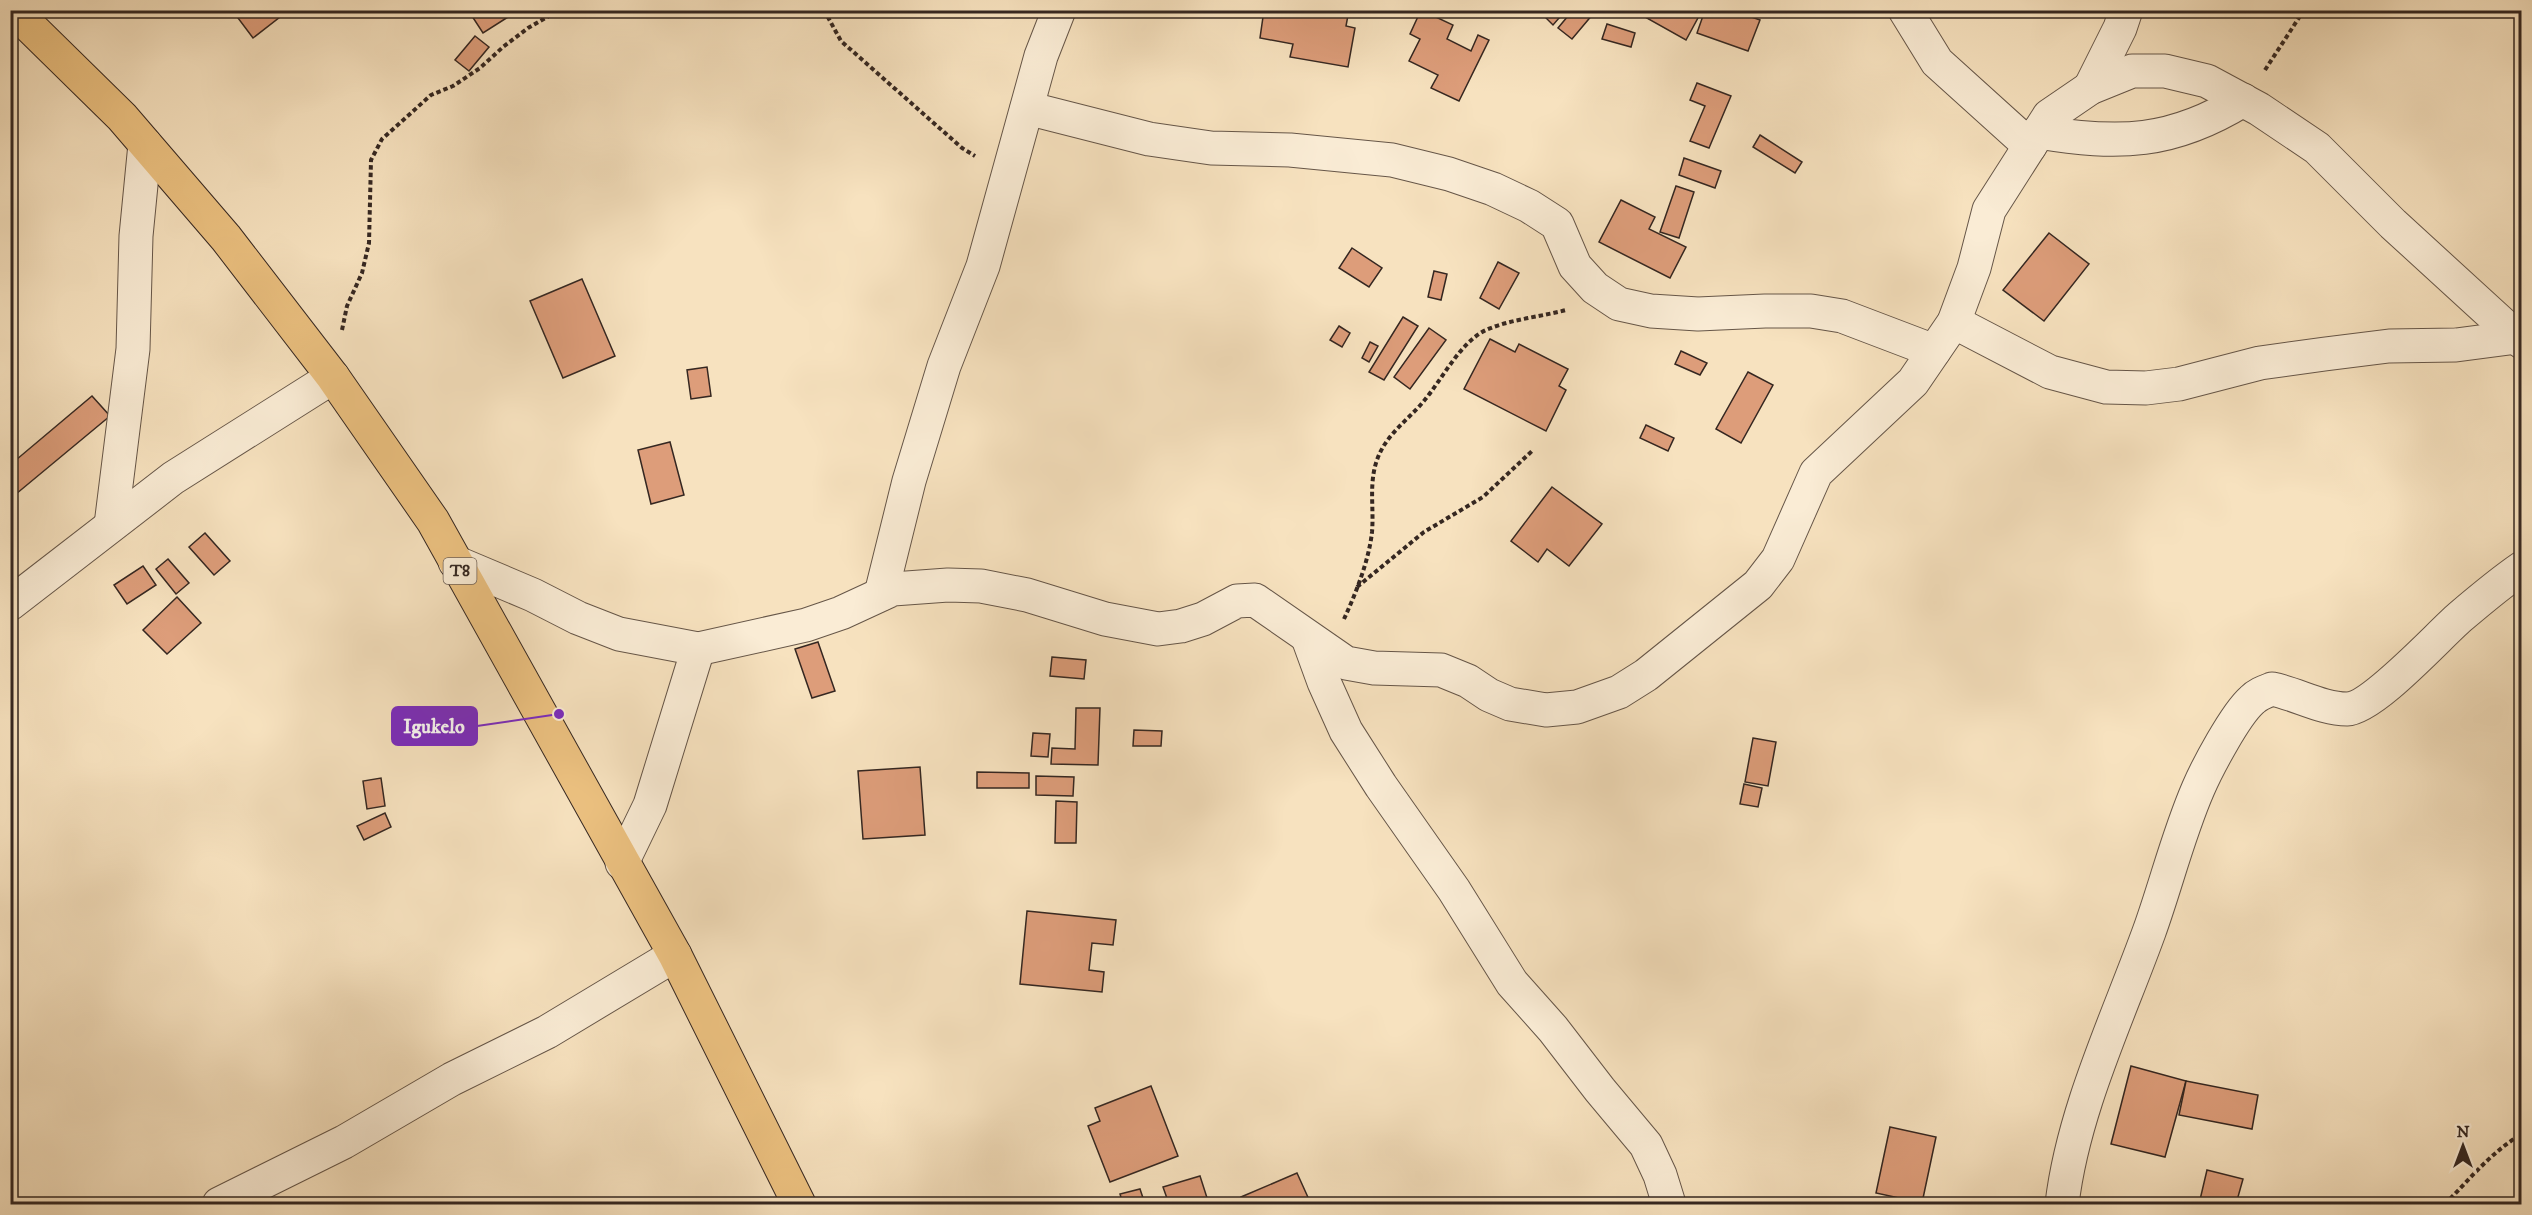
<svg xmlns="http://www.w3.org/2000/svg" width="2532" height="1215" font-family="'IM FELL DW Pica',serif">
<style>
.building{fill:#dd9d7a;stroke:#352721;stroke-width:1.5}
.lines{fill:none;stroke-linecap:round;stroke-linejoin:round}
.minor-casing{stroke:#665648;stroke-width:35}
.highway-casing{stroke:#352721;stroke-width:35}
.path{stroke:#352721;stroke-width:4;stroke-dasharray:4.5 3;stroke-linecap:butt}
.minor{stroke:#faecd5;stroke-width:33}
.highway{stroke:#ecc180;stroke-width:33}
.labels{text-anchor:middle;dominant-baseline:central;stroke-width:4.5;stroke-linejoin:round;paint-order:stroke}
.shield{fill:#faecd5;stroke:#706257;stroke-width:1.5}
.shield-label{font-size:16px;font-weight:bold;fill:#352721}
.leader{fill:none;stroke:#7b2cbf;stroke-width:2}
.callout-dot{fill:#7b2cbf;stroke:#faecd5;stroke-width:2}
.callout{fill:#7b2cbf;stroke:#7b2cbf;stroke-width:2}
.callout-label{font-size:20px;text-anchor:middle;font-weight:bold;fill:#fff}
</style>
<rect width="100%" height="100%" fill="#f7e2bf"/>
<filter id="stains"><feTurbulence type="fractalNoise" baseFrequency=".00333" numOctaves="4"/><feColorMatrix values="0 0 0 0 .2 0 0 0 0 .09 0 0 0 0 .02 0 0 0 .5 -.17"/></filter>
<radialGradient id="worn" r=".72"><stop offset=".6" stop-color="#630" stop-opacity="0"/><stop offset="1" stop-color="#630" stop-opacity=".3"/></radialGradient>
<!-- building -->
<g class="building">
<path d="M232,10H289L253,38Z"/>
<path d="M468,10H519L483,33Z"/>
<path d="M1264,10H1349L1346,26L1355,28L1348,67L1290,57L1293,44L1260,38Z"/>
<path d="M1421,10L1453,25L1447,39L1471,51L1478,35L1489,40L1459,101L1431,88L1438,75L1409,61L1420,39L1410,34Z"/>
<path d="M1545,10H1566L1553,25L1542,14Z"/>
<path d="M1573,10H1588L1593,14L1572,39L1558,28Z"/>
<path d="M1637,10H1688L1699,16L1686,40L1636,12Z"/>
<path d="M1705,10H1732L1760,20L1748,51L1697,33Z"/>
<path d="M1607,24L1635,33L1631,47L1602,39Z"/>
<path d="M475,36L489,47L469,71L455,60Z"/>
<path d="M1697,83L1731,96L1709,148L1690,141L1705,106L1690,100Z"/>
<path d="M1760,135L1802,162L1795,173L1753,147Z"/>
<path d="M1684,158L1721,171L1715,188L1679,175Z"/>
<path d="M1676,186L1694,192L1679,238L1660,232Z"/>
<path d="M1621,200L1655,217L1649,229L1686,247L1670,278L1599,242Z"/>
<path d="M2049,233L2089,264L2044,321L2003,290Z"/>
<path d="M1352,248L1382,268L1369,287L1339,268Z"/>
<path d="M1498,262L1519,273L1499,309L1480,298Z"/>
<path d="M1434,271L1447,274L1441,300L1428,297Z"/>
<path d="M582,279L615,356L563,378L530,301Z"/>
<path d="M1403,317L1418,326L1384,380L1369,372Z"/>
<path d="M1339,326L1350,333L1342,347L1330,340Z"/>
<path d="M1429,328L1446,340L1410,389L1394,377Z"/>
<path d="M1490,339L1515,352L1519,344L1568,369L1559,386L1566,390L1546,431L1464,389Z"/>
<path d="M1370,342L1378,346L1369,362L1362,358Z"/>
<path d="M1681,351L1707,363L1700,375L1675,364Z"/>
<path d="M707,367L711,396L691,399L687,370Z"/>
<path d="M1748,372L1773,385L1741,443L1716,429Z"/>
<path d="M92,396L110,416L10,499V465Z"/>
<path d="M1646,425L1674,438L1668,451L1640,438Z"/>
<path d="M670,442L684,495L651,504L638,450Z"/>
<path d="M1552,487L1602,524L1569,566L1547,549L1538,562L1511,541Z"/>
<path d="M205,533L230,561L214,575L189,547Z"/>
<path d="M168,559L189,583L176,594L156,569Z"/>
<path d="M143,566L156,585L127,604L114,585Z"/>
<path d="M177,597L201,623L167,654L143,630Z"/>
<path d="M818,642L835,691L812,698L795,649Z"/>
<path d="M1052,657L1086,660L1084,679L1050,676Z"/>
<path d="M1076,708H1100L1098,765L1051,764L1052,748L1075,749Z"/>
<path d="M1134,730L1162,731L1161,746H1133Z"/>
<path d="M1033,733L1050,734L1048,757L1031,756Z"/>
<path d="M1753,738L1776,742L1768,786L1745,782Z"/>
<path d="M920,767L925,835L863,839L858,771Z"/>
<path d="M977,772L1029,773V788H977Z"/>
<path d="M1036,776L1074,777L1073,796L1036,795Z"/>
<path d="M381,778L385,806L367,809L363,781Z"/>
<path d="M1744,784L1762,788L1758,807L1740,804Z"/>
<path d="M1056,801L1077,802L1076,843H1055Z"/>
<path d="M385,813L391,827L364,840L357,826Z"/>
<path d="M1027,911L1116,920L1113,945L1092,943L1089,970L1104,972L1102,992L1020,984Z"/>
<path d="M2131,1066L2186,1081L2165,1157L2111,1144Z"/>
<path d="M2186,1081L2258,1095L2252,1129L2179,1115Z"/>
<path d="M1151,1086L1178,1156L1110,1182L1088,1126L1100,1121L1095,1108Z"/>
<path d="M1890,1127L1936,1137L1922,1203L1876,1193Z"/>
<path d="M2207,1170L2243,1179L2236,1204H2199Z"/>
<path d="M1297,1173L1311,1204H1244L1241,1197Z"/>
<path d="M1200,1176L1209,1204H1169L1163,1187Z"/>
<path d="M1140,1189L1144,1201L1123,1204L1120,1194Z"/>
</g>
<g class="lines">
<!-- minor casing -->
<g class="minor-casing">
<g id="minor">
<path d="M1905,10L1937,62L2030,146"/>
<path d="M2090,88L2120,28L2126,10"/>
<path d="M1027,108L1149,139L1211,148L1290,150L1392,160L1449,174L1493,189L1529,206L1557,224L1575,266L1595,288L1619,304L1651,311L1698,314L1765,311H1811L1842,316L1934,351"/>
<path d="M2038,132C2119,145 2172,144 2243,100"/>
<path d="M1954,322L2050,372L2106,387L2146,388L2179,384L2260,363L2325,354L2389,346L2456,345L2517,337"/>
<path d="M111,525L133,349L136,236L145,144"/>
<path d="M455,562L533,595L578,618L619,634L698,649L806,625L841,613L893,589L948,585L981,586L1027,595L1105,619L1158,629L1181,626L1203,619L1237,601L1255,600L1346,663L1374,668L1441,670L1468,681L1489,695L1510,704L1546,710L1577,707L1619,692L1646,675L1758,585L1778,559L1816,473L1913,382L1954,322L1974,268L1989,210L2049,116L2090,88L2132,71H2165L2207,81L2259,109L2317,148L2393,224L2522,342"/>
<path d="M881,594L909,481L944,366L983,266L1041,56L1059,10"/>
<path d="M10,604L173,478L333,377"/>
<path d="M1308,638L1324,682L1346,731L1381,786L1454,890L1512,983L1553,1029L1600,1090L1646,1145L1660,1175L1669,1204"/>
<path d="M622,863L650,805L698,649"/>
<path d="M219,1204L344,1142L452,1079L547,1032L675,955"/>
<path d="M2062,1204C2073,1111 2117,1020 2149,932C2166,885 2178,835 2198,789C2207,768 2235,715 2252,700C2258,694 2264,692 2272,689C2297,694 2322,709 2347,709C2373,708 2438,636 2460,617C2480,600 2500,583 2522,568"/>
</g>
</g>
<!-- highway casing -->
<g class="highway-casing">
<path id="highway" d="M13,10L122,117L226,238L333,377L433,521L675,955L799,1204"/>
</g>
<!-- path -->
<g class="path">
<path d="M824,10L841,41L962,148L975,156"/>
<path d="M2265,70L2304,10"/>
<path d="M342,330L347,306L362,273L369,243L371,160L382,139L431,95L453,86L480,68L503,47L528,28L559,10"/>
<path d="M1357,587L1424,532L1483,497L1532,451"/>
<path d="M1344,619C1356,593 1369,560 1372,532C1374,509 1369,486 1376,463C1384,436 1406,422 1423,402C1442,380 1460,342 1486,330C1511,319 1540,317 1566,310"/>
<path d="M2445,1204C2469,1180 2492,1151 2522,1134"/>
</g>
<!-- minor -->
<use href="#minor" class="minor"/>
<!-- highway -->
<use href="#highway" class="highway"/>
</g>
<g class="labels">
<!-- shield labels -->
<rect class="shield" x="443.5" y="558" width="33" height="26" rx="4.5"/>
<g class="shield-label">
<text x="460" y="571">T8</text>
</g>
</g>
<!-- callouts -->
<path class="leader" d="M559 714L477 726"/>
<circle class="callout-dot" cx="559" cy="714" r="6"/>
<rect class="callout" x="392" y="707" width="85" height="38" rx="6"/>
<g class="callout-label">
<text x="434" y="733">Igukelo</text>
</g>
<!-- margin -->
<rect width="2532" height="1215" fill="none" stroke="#f7e2bf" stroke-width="36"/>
<rect x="12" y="12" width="2508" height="1191" fill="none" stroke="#352721" stroke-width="3"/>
<rect x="18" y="18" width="2496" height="1179" fill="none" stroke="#352721" stroke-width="1.5"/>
<!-- north arrow -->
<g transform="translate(2463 1146)" stroke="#faecd5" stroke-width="4.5" paint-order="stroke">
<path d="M0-4.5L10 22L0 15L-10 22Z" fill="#352721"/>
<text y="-9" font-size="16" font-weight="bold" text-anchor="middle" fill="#352721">N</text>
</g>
<rect width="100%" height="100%" filter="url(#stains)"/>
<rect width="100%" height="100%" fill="url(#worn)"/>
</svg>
